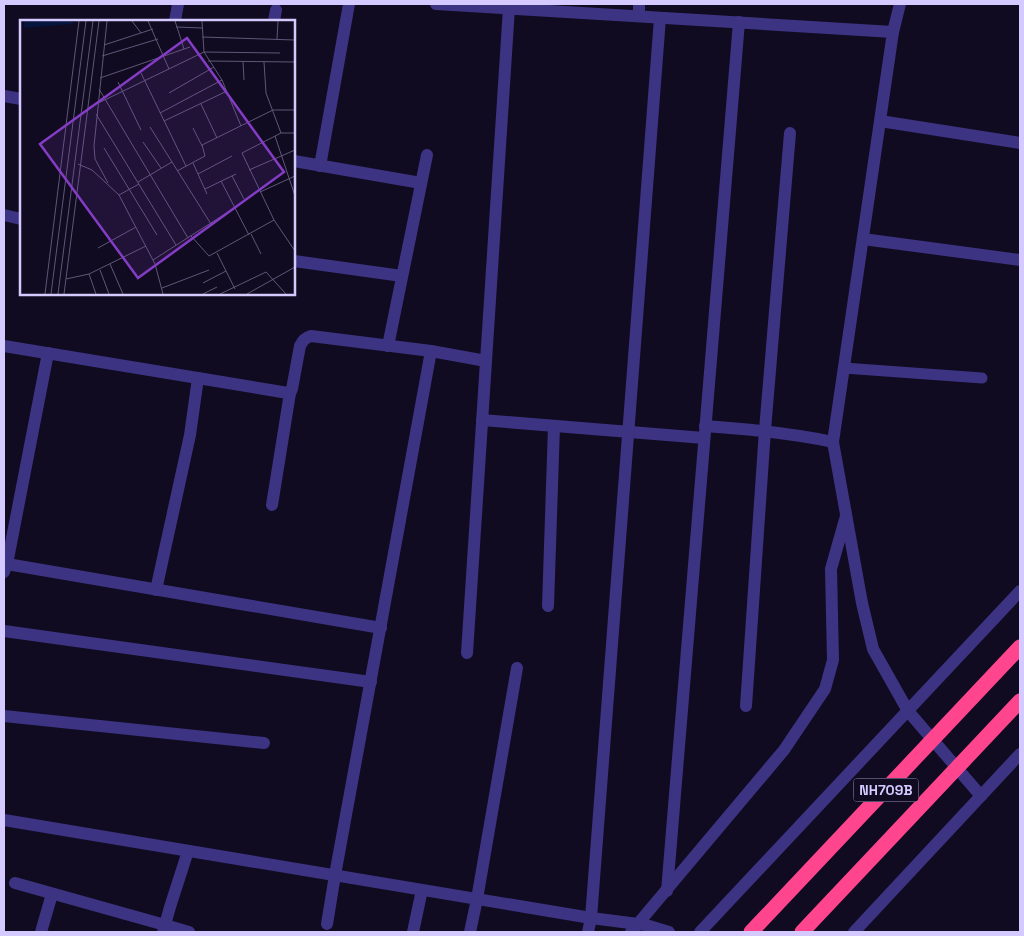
<svg xmlns="http://www.w3.org/2000/svg" width="1024" height="936" font-family="'Space Grotesk',sans-serif">
<style>
.lines{fill:none;stroke-linecap:round;stroke-linejoin:round}
.service{stroke:#3c3382;stroke-width:11}
.minor{stroke:#3c3382;stroke-width:12}
.tertiary{stroke:#3c3382;stroke-width:12}
.motorway-bridge{stroke:#ff458e;stroke-width:15}
.labels{text-anchor:middle;dominant-baseline:central;stroke-width:4;stroke-linejoin:round;paint-order:stroke}
.shield{fill:#100b20;stroke:#9a91bc;stroke-width:1}
.shield-label{font-size:14px;font-weight:bold;fill:#d5caff}
.inset-road{fill:none;stroke:#5f5779;stroke-width:1}
.view{fill:#843cc5;fill-opacity:0.15;stroke:#843cc5;stroke-width:2.5}
.inset-edge{fill:none;stroke:#d5caff;stroke-width:2.5}
</style>
<rect width="100%" height="100%" fill="#100b20"/>
<g class="lines">
<!-- service -->
<path class="service" d="M844,368L982,378"/>
<!-- minor -->
<g class="minor">
<path d="M436,4L893,32"/>
<path d="M639,16V4"/>
<path d="M175,21L178,4"/>
<path d="M274,21L276,10"/>
<path d="M4,96L21,99"/>
<path d="M880,121L1020,143"/>
<path d="M294,161L421,183"/>
<path d="M320,166L349,4"/>
<path d="M4,215L21,219"/>
<path d="M863,239L1020,260"/>
<path d="M294,261L402,276"/>
<path d="M4,346L288,393H290L292,389L300,346C303,340 305,338 311,336L431,351L486,361"/>
<path d="M388,346L427,155"/>
<path d="M482,420L704,438"/>
<path d="M705,426C748,429 791,433 833,442"/>
<path d="M272,505L290,393"/>
<path d="M7,564L381,628"/>
<path d="M4,572L7,564L48,353"/>
<path d="M156,590L190,435L198,378"/>
<path d="M548,606L554,426"/>
<path d="M4,631L371,682"/>
<path d="M467,653L509,8"/>
<path d="M746,706L765,430L790,133"/>
<path d="M4,716L264,743"/>
<path d="M4,820L591,918L646,925L669,932"/>
<path d="M15,883L165,925L189,932"/>
<path d="M667,891L739,22"/>
<path d="M327,924L335,875L431,351"/>
<path d="M41,932L52,894"/>
<path d="M163,932L170,907L188,851"/>
<path d="M413,932L422,890"/>
<path d="M470,932L477,899L517,668"/>
<path d="M588,932L591,918L660,18"/>
<path d="M631,932L784,750L825,689L833,660L831,569L846,516"/>
</g>
<!-- tertiary -->
<g class="tertiary">
<path d="M900,4L893,32L833,442L862,603L873,649L908,711L981,796"/>
<path d="M700,932L1020,591"/>
<path d="M854,932L1020,754"/>
</g>
<!-- motorway-bridge -->
<g class="motorway-bridge">
<path d="M751,932L1020,647"/>
<path d="M802,932L1020,701"/>
</g>
</g>
<g class="labels">
<!-- shield labels -->
<rect class="shield" x="853.5" y="778.5" width="65" height="23" rx="4"/>
<g class="shield-label">
<text x="886" y="790">NH709B</text>
</g>
</g>
<!-- overview -->
<g transform="translate(20 20)">
<rect width="275" height="275" fill="#100b20"/>
<path d="M5,1H52L53,4L3,8Z" fill="#06153e"/>
<path class="inset-road" d="M87,1L74,126L75,139L88,163M112,1L121,13M128,1L149,49M155,1L164,29M182,1L184,32L202,60L221,106M156,7L182,8M182,17L275,20M257,19L258,1M84,25L133,9M82,36L138,19M188,41L275,42M223,41L224,60M244,42L246,73L261,113M121,53L166,146M80,58L170,27M98,62L121,110M79,69L168,218M149,73L194,47M181,84L197,118M68,88L184,32L260,33M140,93L202,60M76,94L156,225M144,101L205,72M130,107L191,204M173,108L182,126M275,113H261L222,133L254,200L275,231M255,116L275,176M123,122L141,148M84,128L137,215M173,143L187,174M58,144L72,150L99,175L135,244L143,274M229,150L275,130M157,151L185,136L182,125L253,90H275M178,154L212,136M212,156L224,179M201,161L229,215M118,162L152,142M185,169L216,154M240,172L275,156M99,175L119,164M231,214L241,234M171,216L189,236L254,200M78,228L116,207M197,233L215,269M133,240L222,183M90,244L103,274M80,250L89,274M69,254L76,274M46,259L69,254L126,226M183,263L206,251M142,268L189,250M25,274L59,1M31,274L66,1M38,274L73,1M44,274L79,1M183,274L197,267M200,274L246,252L266,274M227,274L275,247"/>
<path class="view" d="M167,18L264,152L118,258L20,124Z"/>
<rect width="275" height="275" class="inset-edge"/>
</g>
<!-- border -->
<rect width="1024" height="936" fill="none" stroke="#d5caff" stroke-width="10"/>
</svg>
